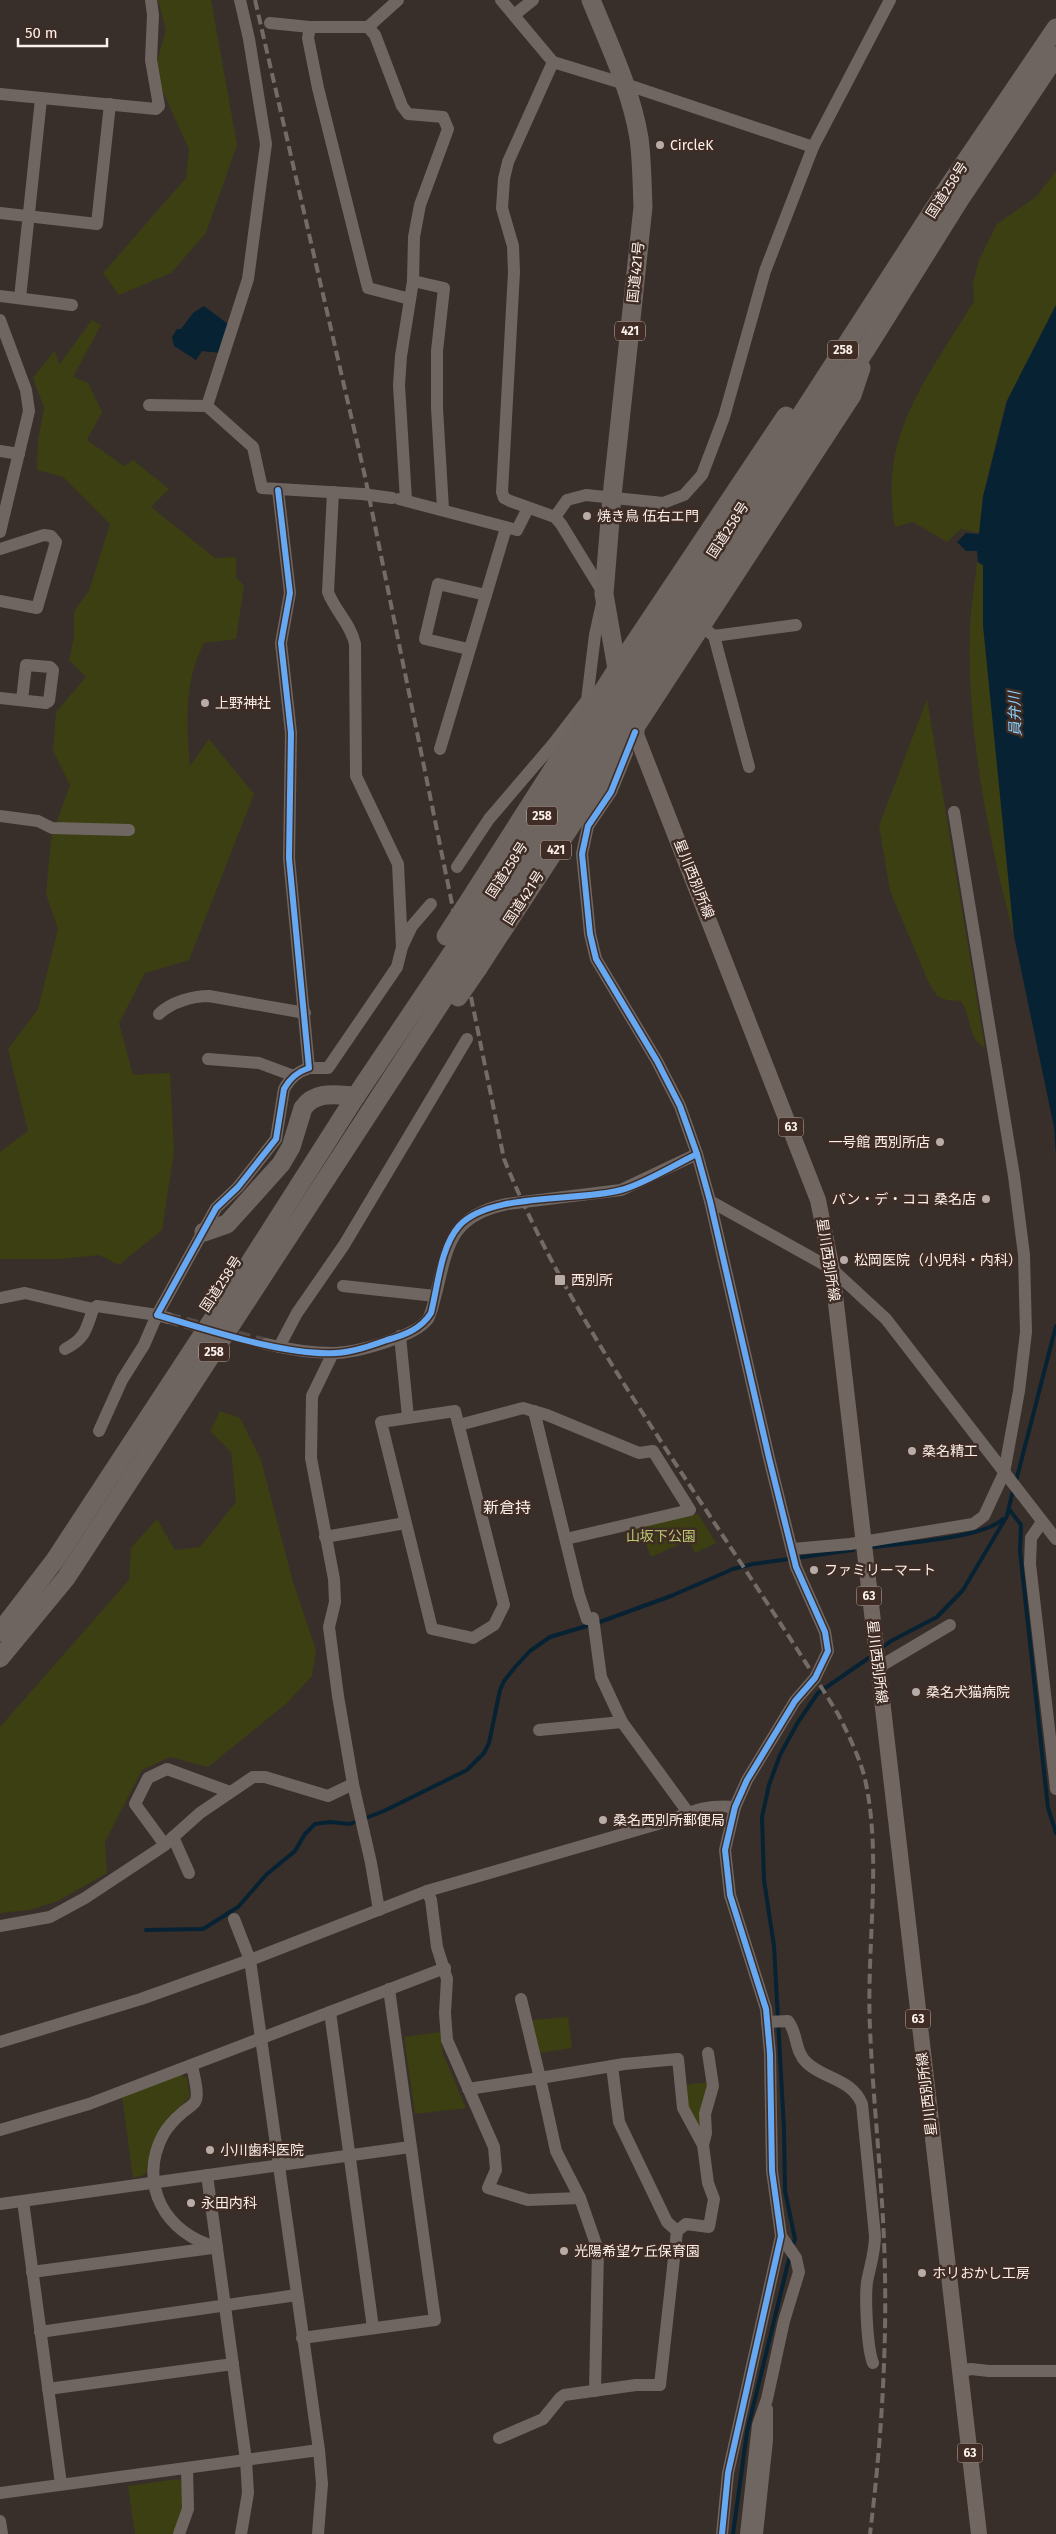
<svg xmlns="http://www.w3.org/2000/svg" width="1056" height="2534" font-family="'Fira Sans','Noto Sans JP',sans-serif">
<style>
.green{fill:#3b3f12}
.water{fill:#072232}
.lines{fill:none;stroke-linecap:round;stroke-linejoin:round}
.stream{stroke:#072232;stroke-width:4}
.minor-tunnel{stroke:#554c48;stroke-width:12;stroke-dasharray:12 6;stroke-linecap:butt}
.minor{stroke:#6f6662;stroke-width:12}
.major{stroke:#726661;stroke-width:16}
.highway{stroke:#6e6560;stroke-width:19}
.rail{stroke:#746b67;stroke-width:4;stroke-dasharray:10 5;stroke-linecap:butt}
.minor-bridge{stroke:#6f6662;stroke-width:12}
.highway-bridge{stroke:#6e6560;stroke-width:19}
.cycleway-casing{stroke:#3e2c25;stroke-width:9}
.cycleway{stroke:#66a8f1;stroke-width:6}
.poi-dot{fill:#b7aca8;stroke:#3e2c25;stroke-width:2}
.labels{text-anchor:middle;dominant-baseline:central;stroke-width:5;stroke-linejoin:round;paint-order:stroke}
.shield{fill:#3e2c25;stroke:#c3b5b0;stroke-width:1}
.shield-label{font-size:12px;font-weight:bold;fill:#fcf0eb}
.poi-label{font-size:14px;fill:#fcf0eb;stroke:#3e2c25;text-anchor:start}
.street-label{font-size:14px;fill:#fcf0eb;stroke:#3e2c25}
.park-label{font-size:14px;fill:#bcc972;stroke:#3e2c25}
.water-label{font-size:15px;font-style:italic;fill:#8ecffb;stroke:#3e2c25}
.quarter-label{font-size:16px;fill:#fcf0eb;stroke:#3e2c25}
</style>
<rect width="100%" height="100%" fill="#382f2b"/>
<!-- green -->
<g class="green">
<path d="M158,0H211L237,145L206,233L171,273L119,295L103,273L186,178L189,149L154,72L166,30Z"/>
<path d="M1056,171V305L1006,402L983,496L979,533L961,529L947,542L913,522L895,527C877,434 930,375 974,301L973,284L979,260L997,224L1037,196Z"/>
<path d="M92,320L101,325L73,377L88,383L102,412L87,440L124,466L133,460L169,489L151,507L215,558L236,557V577L244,586L236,639L204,643C184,680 186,725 190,766L209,739L254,794L189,960L145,973L119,1023L133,1075L170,1073L174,1152L162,1230L119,1265L99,1255L62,1259H0V1152L28,1131L8,1049L38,1009L58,929L46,894L51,839L55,838H51L70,785L53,751L56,712L86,677L69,660L74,637V611L89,591L110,524L63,477L37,470L38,440L44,408L33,378L55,350L59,365Z"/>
<path d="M977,562L983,566V626L999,766L1014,936C988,838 966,728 970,626C971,605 975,583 977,562Z"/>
<path d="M927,699L985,1048C967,1038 972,1017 961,1001L947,1000L937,996L928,981L890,891L879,826Z"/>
<path d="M220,1411L240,1418L261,1460L293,1582L316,1650L312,1676L286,1704L208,1767L170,1757L142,1770L105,1842L107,1873L58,1901L29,1910L0,1913V1727L129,1580L131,1548L157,1519L175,1550L200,1547L236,1502L231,1452L210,1431Z"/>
<path d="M698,1514L716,1543L695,1553L689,1540L651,1557L643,1537L636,1539L630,1527Z"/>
<path d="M568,2017L572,2048L540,2053L532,2020Z"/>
<path d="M440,2032L443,2054L466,2108L415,2114L404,2037Z"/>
<path d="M180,2074L187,2078L190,2097L172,2114L148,2169L144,2175L133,2178L122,2096Z"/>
<path d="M708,2082L701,2129L688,2106L686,2085Z"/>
<path d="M178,2479L183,2482V2513L173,2534H135L128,2486Z"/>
</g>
<!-- water -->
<g class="water">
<path d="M1056,305V1156L1054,1127L1014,936L983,625V565L978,562L977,551H966L957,542L966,533L979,534L983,497L1007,401Z"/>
<path d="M204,306L228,324L220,353L202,351L196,360L174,346L172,337L177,329H181L193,313Z"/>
</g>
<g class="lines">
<!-- stream -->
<g class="stream">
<path d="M1016,1481L1056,1326"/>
<path d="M1009,1509L1021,1525L1020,1551L1048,1808L1056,1833"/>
<path d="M868,1548C899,1543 982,1539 1003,1519"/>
<path d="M597,1623L671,1596L733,1569L753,1564L853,1550"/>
<path d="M880,1649L891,1641L937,1617L963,1590L1007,1516L1013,1490"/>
<path d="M146,1930L203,1929L238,1907L267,1874L295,1851L305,1834L315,1824L330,1822L350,1824L384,1811L467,1770L484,1753L489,1743L500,1690L504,1681L516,1666L530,1651L550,1637L590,1625"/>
<path d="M792,2248L795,2239L785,2191L784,2129L774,1946L764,1880L762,1817L769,1785L780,1755L798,1722L818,1693L873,1655"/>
<path d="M733,2534L747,2432L790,2255"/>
</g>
<!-- minor-tunnel -->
<path class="minor-tunnel" d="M168,1318L266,1344"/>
<!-- minor -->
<g class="minor">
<path d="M501,0L553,62L625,84L813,147"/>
<path d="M514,15L533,0"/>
<path d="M270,23L310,27H368L375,35L402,106L408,114L443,117L448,129L420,205L414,237L413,281L401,356L399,385L406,500"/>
<path d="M310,27L308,38L318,88L368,288L410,299"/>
<path d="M368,27L398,0"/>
<path d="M0,94L156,109L159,106L151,60L153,15L151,0"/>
<path d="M0,213L97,224L110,104"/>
<path d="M413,281L444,288L437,351V408L443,509"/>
<path d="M0,296L72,305"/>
<path d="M20,298L41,99"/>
<path d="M0,320L26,390L29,411L0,532"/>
<path d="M149,405L207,406L253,447L262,488L362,494"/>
<path d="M207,406L248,279L266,144L249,39L240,0"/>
<path d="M0,451L19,454"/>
<path d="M333,492L328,592C335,611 351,624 355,644L356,776L398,864L402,947"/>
<path d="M399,499L517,530L528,508"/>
<path d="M555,517L567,500L586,495L663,503L684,495L702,475L724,417L765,271L813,147L890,0"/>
<path d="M0,549L44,535L51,536L56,542L37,608L0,601"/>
<path d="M701,626L714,636L749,767"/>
<path d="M714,636L796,625"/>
<path d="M468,649L425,639L438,584L486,595"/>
<path d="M0,698L46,703L49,701L53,670L50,667L26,665L22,700"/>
<path d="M440,749L506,528"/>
<path d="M627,753L611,792L588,826L582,854L590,934L596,959L657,1061L680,1106L697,1154L710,1201L769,1458L796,1567L825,1632L828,1651L815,1678L795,1701L747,1780L735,1807L725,1850L730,1895L766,2009L770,2054L772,2171L781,2236L728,2473L722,2534"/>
<path d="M0,816L38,821L52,828L129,830"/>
<path d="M457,867L489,819L554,743L587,700L595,635L604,594L561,524L555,517L510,501L504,498L502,492L514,272L513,246L502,208L504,179L508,162L553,62"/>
<path d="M159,1014C171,1002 193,996 209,996L305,1013"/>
<path d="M208,1059L259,1063L294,1076"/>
<path d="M309,1068H328L397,967L402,947L412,926L431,904"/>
<path d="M710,1201L832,1269L886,1319L1056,1539"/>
<path d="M343,1286L435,1296"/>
<path d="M0,1298L25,1293L93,1309L97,1306L157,1315L144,1345L122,1380L99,1431"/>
<path d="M168,1318L157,1315L216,1208L238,1187L276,1139L284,1089C290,1078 297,1072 309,1068L289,858L291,733L281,643L290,593L278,490"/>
<path d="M400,1336L408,1417"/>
<path d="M266,1344C287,1349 311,1353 333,1353C355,1353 415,1337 428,1319C433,1310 434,1299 437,1290C448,1242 453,1215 507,1204L621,1190L697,1154"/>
<path d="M279,1347L297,1313L344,1245L467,1039"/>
<path d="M65,1349C85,1339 86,1330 93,1309"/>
<path d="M333,1353L312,1396L311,1458L334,1579L335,1602L329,1627L338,1696L353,1784L371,1863L379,1910"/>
<path d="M455,1411L504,1605L494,1625L473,1638L432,1629L381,1422Z"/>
<path d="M534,1411L579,1595L587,1619"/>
<path d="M459,1425L523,1408L547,1415L639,1453L653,1451L690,1510L566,1539"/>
<path d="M1042,1522L1031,1538L1030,1564L1056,1789"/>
<path d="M325,1537L405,1523"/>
<path d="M792,1549L850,1544L973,1524L984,1516L1004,1473L1019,1391L1026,1332L1024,1255L1014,1176L954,812"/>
<path d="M593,1618L601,1677L622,1722L687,1811"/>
<path d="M879,1667L950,1625"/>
<path d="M539,1730L622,1722"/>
<path d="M173,1837L189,1873"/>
<path d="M165,1845L135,1804L148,1778L167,1769L230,1792"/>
<path d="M427,1891L431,1900L437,1947L447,1979L445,2013L447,2040L494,2147L496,2170L488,2188L528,2200L580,2198"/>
<path d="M234,1919L250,1960L319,2450L322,2484L318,2534"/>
<path d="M0,1926L50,1917L85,1898L162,1847L200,1813L253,1777H265L328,1796L353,1784"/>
<path d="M521,1999L540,2078L624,2064L678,2059L683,2108L703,2145L708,2183L714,2199L709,2227L686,2224L677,2231"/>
<path d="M330,2012L373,2328"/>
<path d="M767,2022L788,2021C798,2033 794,2051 807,2063C824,2079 852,2079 862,2104L875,2236C875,2252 870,2266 867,2282C865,2298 867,2348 873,2363"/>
<path d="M0,2042L141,1999L250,1960L427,1891L661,1823C690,1813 702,1804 735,1807"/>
<path d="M192,2065C193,2073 200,2095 195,2102C192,2106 187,2109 183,2112C176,2118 168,2126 163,2135C137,2184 166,2235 217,2247"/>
<path d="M468,2089L540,2078L556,2151L580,2198L598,2250L595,2391"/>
<path d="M0,2130L89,2104L445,1968"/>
<path d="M703,2145L706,2133L705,2114L713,2086L708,2053"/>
<path d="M207,2175L246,2460L248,2493L241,2534"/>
<path d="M23,2201L61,2484"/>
<path d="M0,2204L410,2147"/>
<path d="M32,2272L212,2248"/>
<path d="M40,2332L297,2295"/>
<path d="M302,2338L435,2320L389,1989"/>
<path d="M961,2371L971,2369L989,2371H1056"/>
<path d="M48,2389L233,2364"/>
<path d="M499,2438L543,2419L560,2398L564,2395L636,2385H660L677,2231L667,2222L619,2122L612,2066"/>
<path d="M0,2493L319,2450"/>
<path d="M0,2521L2,2534"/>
<path d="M179,2534L188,2509L187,2468"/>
<path d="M746,2534L758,2425L767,2399L784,2321L799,2272L796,2258L781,2236"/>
<path d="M757,2534L767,2440V2409"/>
</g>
<!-- major -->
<path class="major" d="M635,732L818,1200L832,1269L979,2534"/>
<!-- highway -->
<g class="highway">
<path d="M591,0C609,44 631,90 639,138C642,161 642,183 643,207L612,496L604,594L617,669L635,732"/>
<path d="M633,675L945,192L1056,28"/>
<path d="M638,697L868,346L960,199L1056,56"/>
<path d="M465,907L617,669L786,416"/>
<path d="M469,929L614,703"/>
<path d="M478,945L622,723"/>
<path d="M478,968C604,778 727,586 852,395L861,368"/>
<path d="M204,1232L227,1224L281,1164L291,1147L303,1108C316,1090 337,1095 356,1096"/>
<path d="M0,1632L55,1560L249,1264L356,1096L450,956"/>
<path d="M0,1658L66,1578L455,981"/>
</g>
<!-- rail -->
<path class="rail" d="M255,0L364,472L504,1159C544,1257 594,1338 651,1426C713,1522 778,1617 838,1714C848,1734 858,1754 864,1775C883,1853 866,1947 870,2028C873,2099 881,2169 884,2240C888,2338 882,2436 870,2534"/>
<!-- minor-bridge -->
<path class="minor-bridge" d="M362,494L392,498"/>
<!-- highway-bridge -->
<g class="highway-bridge">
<path d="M614,703L633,675"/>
<path d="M622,723L638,697"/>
<path d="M446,936L465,907"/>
<path d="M450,956L469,929"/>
<path d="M456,979L474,951"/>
<path d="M458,997L478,968"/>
</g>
<!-- cycleway casing -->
<g class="cycleway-casing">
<g id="cycleway">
<path d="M278,490L290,593L281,643L291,733L289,858L309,1068C297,1072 290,1078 284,1089L276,1139L238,1187L216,1208L157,1315C207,1329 284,1356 336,1353C353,1352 370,1346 387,1340C405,1335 421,1329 431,1313C438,1286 440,1248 459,1226C490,1192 578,1202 621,1190C642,1185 676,1164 697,1154"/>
<path d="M635,732L611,792L588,826L582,854L590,934L596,959L657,1061L680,1106L697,1154L710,1201L769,1458L796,1567L825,1632L828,1651L815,1678L795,1701L747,1780L735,1807L725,1850L730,1895L766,2009L770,2054L772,2171L781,2236L728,2473L722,2534"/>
</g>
</g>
<!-- cycleway -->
<use href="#cycleway" class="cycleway"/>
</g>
<!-- markers -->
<g class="poi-dot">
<circle cx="660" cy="145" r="5"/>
<circle cx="587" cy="516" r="5"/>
<circle cx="205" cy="703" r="5"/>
<circle cx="940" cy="1142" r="5"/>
<circle cx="986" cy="1199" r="5"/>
<circle cx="844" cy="1260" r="5"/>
<rect x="554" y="1274" width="12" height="12" rx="2.5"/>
<circle cx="912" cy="1451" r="5"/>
<circle cx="814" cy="1570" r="5"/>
<circle cx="916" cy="1692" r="5"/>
<circle cx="603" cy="1820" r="5"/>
<circle cx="210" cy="2150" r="5"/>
<circle cx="191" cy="2203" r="5"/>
<circle cx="564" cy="2251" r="5"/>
<circle cx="922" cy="2273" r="5"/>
</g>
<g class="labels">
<!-- shield labels -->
<g class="shield">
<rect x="615" y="321.5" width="30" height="19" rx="4"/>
<rect x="828" y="340.5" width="30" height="19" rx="4"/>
<rect x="527" y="806.5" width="30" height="19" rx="4"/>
<rect x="541" y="840.5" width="30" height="19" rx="4"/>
<rect x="778.5" y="1117.5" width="25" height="19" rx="4"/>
<rect x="199" y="1342.5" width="30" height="19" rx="4"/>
<rect x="856.5" y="1586.5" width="25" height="19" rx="4"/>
<rect x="905.5" y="2009.5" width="25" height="19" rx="4"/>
<rect x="957.5" y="2443.5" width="25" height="19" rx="4"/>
</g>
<g class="shield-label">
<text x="630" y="331">421</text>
<text x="843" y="350">258</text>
<text x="542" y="816">258</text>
<text x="556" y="850">421</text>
<text x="791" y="1127">63</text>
<text x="214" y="1352">258</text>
<text x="869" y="1596">63</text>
<text x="918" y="2019">63</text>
<text x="970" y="2453">63</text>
</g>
<!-- poi labels -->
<g class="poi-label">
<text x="670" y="145">CircleK</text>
<text x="597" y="516">焼き鳥 伍右エ門</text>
<text x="215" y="703">上野神社</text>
<text x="930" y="1142" text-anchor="end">一号館 西別所店</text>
<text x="976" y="1199" text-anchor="end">パン・デ・ココ 桑名店</text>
<text x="854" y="1260">松岡医院（小児科・内科）</text>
<text x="571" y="1280">西別所</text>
<text x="922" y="1451">桑名精工</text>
<text x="824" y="1570">ファミリーマート</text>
<text x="926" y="1692">桑名犬猫病院</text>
<text x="613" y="1820">桑名西別所郵便局</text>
<text x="220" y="2150">小川歯科医院</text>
<text x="201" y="2203">永田内科</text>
<text x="574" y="2251">光陽希望ケ丘保育園</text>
<text x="932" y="2273">ホリおかし工房</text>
</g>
<!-- street labels -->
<g class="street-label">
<text transform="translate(947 190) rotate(-57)">国道258号</text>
<text transform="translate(636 272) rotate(-84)">国道421号</text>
<text transform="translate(728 530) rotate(-57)">国道258号</text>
<text transform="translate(507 870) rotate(-57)">国道258号</text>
<text transform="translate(694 879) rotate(68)">星川西別所線</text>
<text transform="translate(524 898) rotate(-57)">国道421号</text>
<text transform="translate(828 1260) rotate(81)">星川西別所線</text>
<text transform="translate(221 1284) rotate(-57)">国道258号</text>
<text transform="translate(877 1662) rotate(83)">星川西別所線</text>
<text transform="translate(927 2094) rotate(-97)">星川西別所線</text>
</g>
<!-- park labels -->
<g class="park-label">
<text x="661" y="1536">山坂下公園</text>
</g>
<!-- water labels -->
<g class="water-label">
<text transform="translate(1015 714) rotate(-92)">員弁川</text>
</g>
<!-- quarter labels -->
<g class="quarter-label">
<text x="507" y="1507">新倉持</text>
</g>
</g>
<!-- scale -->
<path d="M18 38v8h89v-8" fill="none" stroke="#fcf0eb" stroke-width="2.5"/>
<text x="25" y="38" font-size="15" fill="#fcf0eb" stroke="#3e2c25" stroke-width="4" paint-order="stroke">50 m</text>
</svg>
